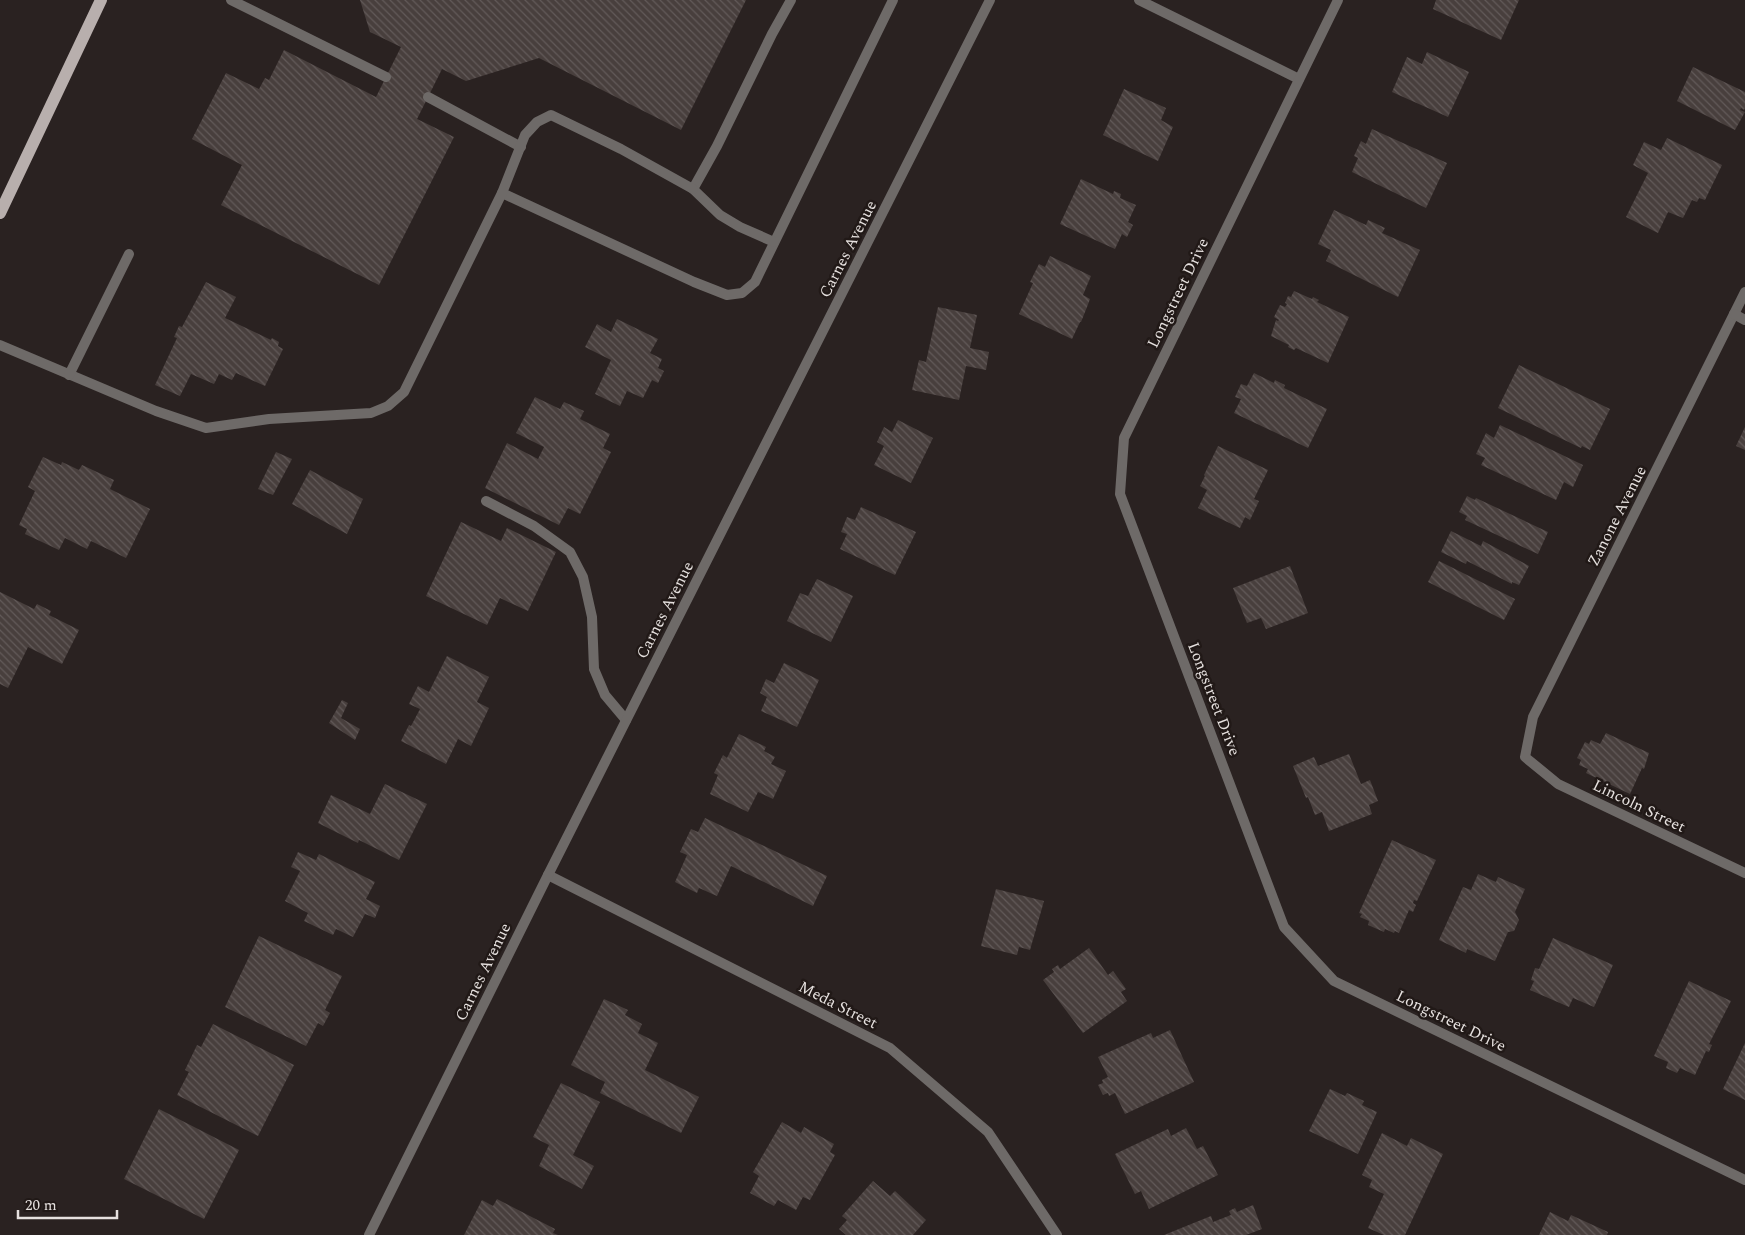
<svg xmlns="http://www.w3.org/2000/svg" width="1745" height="1235" font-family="Spectral,serif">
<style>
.building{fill:url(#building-back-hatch)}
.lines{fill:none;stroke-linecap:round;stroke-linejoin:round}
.lane{stroke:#6e6a68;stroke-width:10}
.street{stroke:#6e6a68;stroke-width:10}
.primary{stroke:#b8afad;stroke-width:12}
.labels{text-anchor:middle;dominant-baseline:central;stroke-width:5;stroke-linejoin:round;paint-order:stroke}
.street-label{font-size:16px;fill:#e6e1df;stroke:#211917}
</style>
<defs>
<pattern id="building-back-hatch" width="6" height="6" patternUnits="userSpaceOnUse" patternTransform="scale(1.25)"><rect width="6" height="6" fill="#483f3d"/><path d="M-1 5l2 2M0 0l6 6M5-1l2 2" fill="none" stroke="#625a59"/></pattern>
</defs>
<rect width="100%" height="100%" fill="#2a2221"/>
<!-- building -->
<g class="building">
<path d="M360,0H746L681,130L539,58L466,81L442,69L417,119L454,137L379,285L221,205L242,165L192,139L226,73L259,89L265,78L269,80L284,50L376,97L401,47L370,32Z"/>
<path d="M1436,0H1519L1501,40L1433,9Z"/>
<path d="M1427,52L1469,72L1448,117L1392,92L1407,57L1422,64Z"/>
<path d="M1693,67L1745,92V108L1744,110L1741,108L1740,110L1745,112L1735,130L1677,101Z"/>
<path d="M1124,89L1166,108L1161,120L1173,127L1158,161L1103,135Z"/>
<path d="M1372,129L1447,163L1426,208L1352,172L1358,158L1354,156L1361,141L1366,144Z"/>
<path d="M1667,138L1722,165L1705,200L1699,198L1697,202L1692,200L1683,218L1668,212L1658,233L1626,217L1648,173L1633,165L1644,142L1661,150Z"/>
<path d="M1081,179L1113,194L1114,191L1121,194L1120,198L1136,205L1128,222L1133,225L1127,237L1122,234L1115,249L1060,224Z"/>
<path d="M1334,210L1366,225L1368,220L1385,228L1382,233L1420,250L1398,297L1326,261L1331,250L1318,244Z"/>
<path d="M1050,256L1091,276L1083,295L1090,299L1087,307L1081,322H1080L1072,339L1019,314L1033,283L1030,282L1039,264L1045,267Z"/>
<path d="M206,282L236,297L225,318L271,340L272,338L279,342L278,346L283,349L265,386L236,373L232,380L219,374L214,384L191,374L180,396L155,385L177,338L174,337L179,326L182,327Z"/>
<path d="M1294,291L1312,299L1313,297L1319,300L1317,302L1349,317L1328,363L1296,348L1294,350L1288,347L1289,345L1271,336L1276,320L1278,321L1279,320L1274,317L1280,305L1285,307L1287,304L1285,303L1288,296L1291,297Z"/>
<path d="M938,307L977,315L970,348L989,352L986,370L966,366L959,400L912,390L919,360L926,362Z"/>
<path d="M617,319L658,339L650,353L662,359L658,368L664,371L658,383L652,380L643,398L627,391L620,406L595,394L611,360L585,347L597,324L611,332Z"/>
<path d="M1519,365L1610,409L1590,450L1582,446L1581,448L1498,408Z"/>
<path d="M1254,373L1274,383L1275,380L1285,385L1284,388L1327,409L1308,448L1234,413L1241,399L1235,397L1241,384L1247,386Z"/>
<path d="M535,397L560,409L564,402L584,411L580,419L610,434L603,448L611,452L580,514L568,508L559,525L485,488L507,443L538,459L544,447L516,433Z"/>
<path d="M898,420L933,438L911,483L874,465L884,446L877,442L884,427L892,432Z"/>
<path d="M1500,425L1583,465L1573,487L1564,482L1556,500L1481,465L1485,458L1476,454L1486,433L1494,438Z"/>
<path d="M1745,427V450L1736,446Z"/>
<path d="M1218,446L1268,470L1254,499L1259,501L1250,520L1245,517L1240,528L1198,508L1207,490L1200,486L1205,476L1204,475Z"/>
<path d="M276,452L292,459L273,495L258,489Z"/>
<path d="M43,457L61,465L62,462L79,470L82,465L114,480L110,489L150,509L126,558L91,541L87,549L65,538L59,550L25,534L27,529L19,525L35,491L28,487Z"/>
<path d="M310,470L363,499L347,534L292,504Z"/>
<path d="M1467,496L1475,500L1476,498L1548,532L1538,554L1465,520L1467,516L1459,512Z"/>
<path d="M861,507L916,532L895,575L840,549L847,534L841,532L847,517L855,520Z"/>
<path d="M461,522L501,541L507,528L556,552L528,611L500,598L487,625L426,596Z"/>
<path d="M1451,531L1481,546L1483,541L1529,566L1519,585L1512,582V584L1467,561L1466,564L1441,552Z"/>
<path d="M1439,561L1515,599L1504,620L1428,582Z"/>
<path d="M1290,566L1308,613L1266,629L1261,618L1247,623L1233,588Z"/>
<path d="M817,579L853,596L831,642L787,621L800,593L808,596Z"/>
<path d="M0,592L34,609L37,604L51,611L49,615L79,630L62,664L28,647L8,688L0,684Z"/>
<path d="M447,656L489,677L477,702L489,708L471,746L458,739L446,764L401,741L409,725L411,726L420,709L409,704L418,686L429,692Z"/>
<path d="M784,663L819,680L797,727L761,711L767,697L760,693L766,679L774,683Z"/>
<path d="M342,700L348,703L341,718L360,729L355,740L329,723Z"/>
<path d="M1606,733L1649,753L1644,769L1642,768L1630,794L1586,773L1588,769L1579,765L1581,760L1577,758L1585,742L1589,744L1591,740L1600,744Z"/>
<path d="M739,734L766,747L764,751L775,757L771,764L786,771L773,799L758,792L748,812L710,794L718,775L714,773L723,755L727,758Z"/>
<path d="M1349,754L1361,784L1370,780L1378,801L1369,805L1372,814L1329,831L1322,812L1315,815L1308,797L1306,798L1293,766L1314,757L1318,766Z"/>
<path d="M385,784L427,804L399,860L359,840L358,843L318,823L331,795L370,814Z"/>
<path d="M705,818L827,876L813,906L731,866L717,896L699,888L697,893L675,882L687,855L680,852L691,829L698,832Z"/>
<path d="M1392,840L1436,860L1417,901L1414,900L1413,903L1416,905L1413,912L1409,910L1399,933L1395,931L1394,933L1385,929L1384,932L1368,925L1369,921L1360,917L1362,914L1359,913Z"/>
<path d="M298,852L316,860L319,854L375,882L366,899L380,906L375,918L365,914L353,937L336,929L333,935L304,921L308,913L285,901L300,871L291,867Z"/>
<path d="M1478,874L1496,882L1498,877L1525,889L1515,912L1519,920L1514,931L1508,932L1495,961L1467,949L1466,953L1439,940L1463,887L1471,890Z"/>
<path d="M996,889L1044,901L1030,950L1019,947L1017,955L981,946Z"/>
<path d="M259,936L342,976L325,1010L330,1013L323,1026L318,1023L306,1046L225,1007Z"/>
<path d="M1553,938L1613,965L1594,1007L1573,998L1569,1007L1530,990L1534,981L1531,980L1535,968L1539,969Z"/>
<path d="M1089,948L1108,975L1113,971L1126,989L1121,992L1127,1001L1083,1033L1043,980L1054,972L1052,969L1058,965L1060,969Z"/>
<path d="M1689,981L1731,1001L1709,1044L1712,1045L1709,1052L1706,1051L1695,1075L1680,1068L1677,1073L1666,1068L1668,1062L1654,1056Z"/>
<path d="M604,999L628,1010L625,1015L642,1024L638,1033L658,1043L645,1070L699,1097L681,1133L600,1093L605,1082L571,1065Z"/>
<path d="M213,1024L294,1065L258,1136L177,1095L189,1072L185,1070L197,1045L201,1047Z"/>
<path d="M1170,1030L1194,1082L1125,1114L1115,1093L1109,1096L1108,1093L1103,1095L1098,1085L1103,1083L1102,1080L1108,1077L1098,1057L1151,1033L1153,1038Z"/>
<path d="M1745,1043V1100L1723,1089Z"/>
<path d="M561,1083L600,1102L573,1155L594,1166L582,1189L539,1166L549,1145L533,1137Z"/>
<path d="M1330,1089L1345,1096L1347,1093L1364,1101L1362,1105L1377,1112L1358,1154L1309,1131Z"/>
<path d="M159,1109L239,1150L204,1219L124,1179Z"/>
<path d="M782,1122L801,1133L804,1127L834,1144L830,1152L835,1155L810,1200L803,1197L796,1210L778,1200L774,1206L750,1193L759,1176L753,1172Z"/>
<path d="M1186,1128L1197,1149L1203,1146L1218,1175L1149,1209L1141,1191L1135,1194L1115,1154L1168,1129L1171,1136Z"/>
<path d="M1382,1133L1407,1146L1411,1138L1443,1154L1405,1235H1384L1368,1228L1384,1194L1369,1187L1372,1180L1362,1175Z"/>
<path d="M873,1181L890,1196L895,1191L926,1220L913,1235H846L839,1229L847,1220L842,1216Z"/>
<path d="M497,1199L555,1229L553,1233L558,1235H464L482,1200L493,1206Z"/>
<path d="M1253,1205L1262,1229L1246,1235H1164L1211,1216L1213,1222L1231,1215L1229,1211L1235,1208L1237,1212Z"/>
<path d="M1550,1212L1568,1221L1571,1215L1608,1232L1607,1235H1539Z"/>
</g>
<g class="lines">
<!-- lane -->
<g class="lane">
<path d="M231,0L386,77"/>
<path d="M428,97L521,147"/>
<path d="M502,193L694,282L727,295L742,293L755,282L893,0"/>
<path d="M774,242L740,227L720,215L693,189L717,146L772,34L791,0"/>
<path d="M0,345L156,411L206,428L269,419L371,413L388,406L404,392L502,193L525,135L537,122L551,115L621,149L693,189"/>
<path d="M69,375L129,254"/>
<path d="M486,501L534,526L570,552L583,577L592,617L594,669L605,695L626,720"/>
</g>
<!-- street -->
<g class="street">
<path d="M1139,0L1299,79"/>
<path d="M1338,0L1124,438L1120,494L1284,927L1334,981L1745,1180"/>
<path d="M1745,292L1533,717L1525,757L1558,784L1745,873"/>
<path d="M1734,314L1745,320"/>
<path d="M548,875L890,1048L988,1132L1057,1235"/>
<path d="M369,1235L548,875L990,0"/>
</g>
<!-- primary -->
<path class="primary" d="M0,213L101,0"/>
</g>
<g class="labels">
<!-- street labels -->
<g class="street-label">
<text transform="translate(848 249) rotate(-63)">Carnes Avenue</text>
<text transform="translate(1178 293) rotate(-64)">Longstreet Drive</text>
<text transform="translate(1617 516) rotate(-63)">Zanone Avenue</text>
<text transform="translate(665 610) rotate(-63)">Carnes Avenue</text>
<text transform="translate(1214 699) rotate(69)">Longstreet Drive</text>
<text transform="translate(1639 806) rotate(26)">Lincoln Street</text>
<text transform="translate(483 972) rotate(-64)">Carnes Avenue</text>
<text transform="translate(838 1005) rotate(27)">Meda Street</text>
<text transform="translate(1451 1021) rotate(26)">Longstreet Drive</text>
</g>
</g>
<!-- scale -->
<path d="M18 1210v8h99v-8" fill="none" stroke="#e6e1df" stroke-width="2.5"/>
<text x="25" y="1210" font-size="15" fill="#e6e1df" stroke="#211917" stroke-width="4" paint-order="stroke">20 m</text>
</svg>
